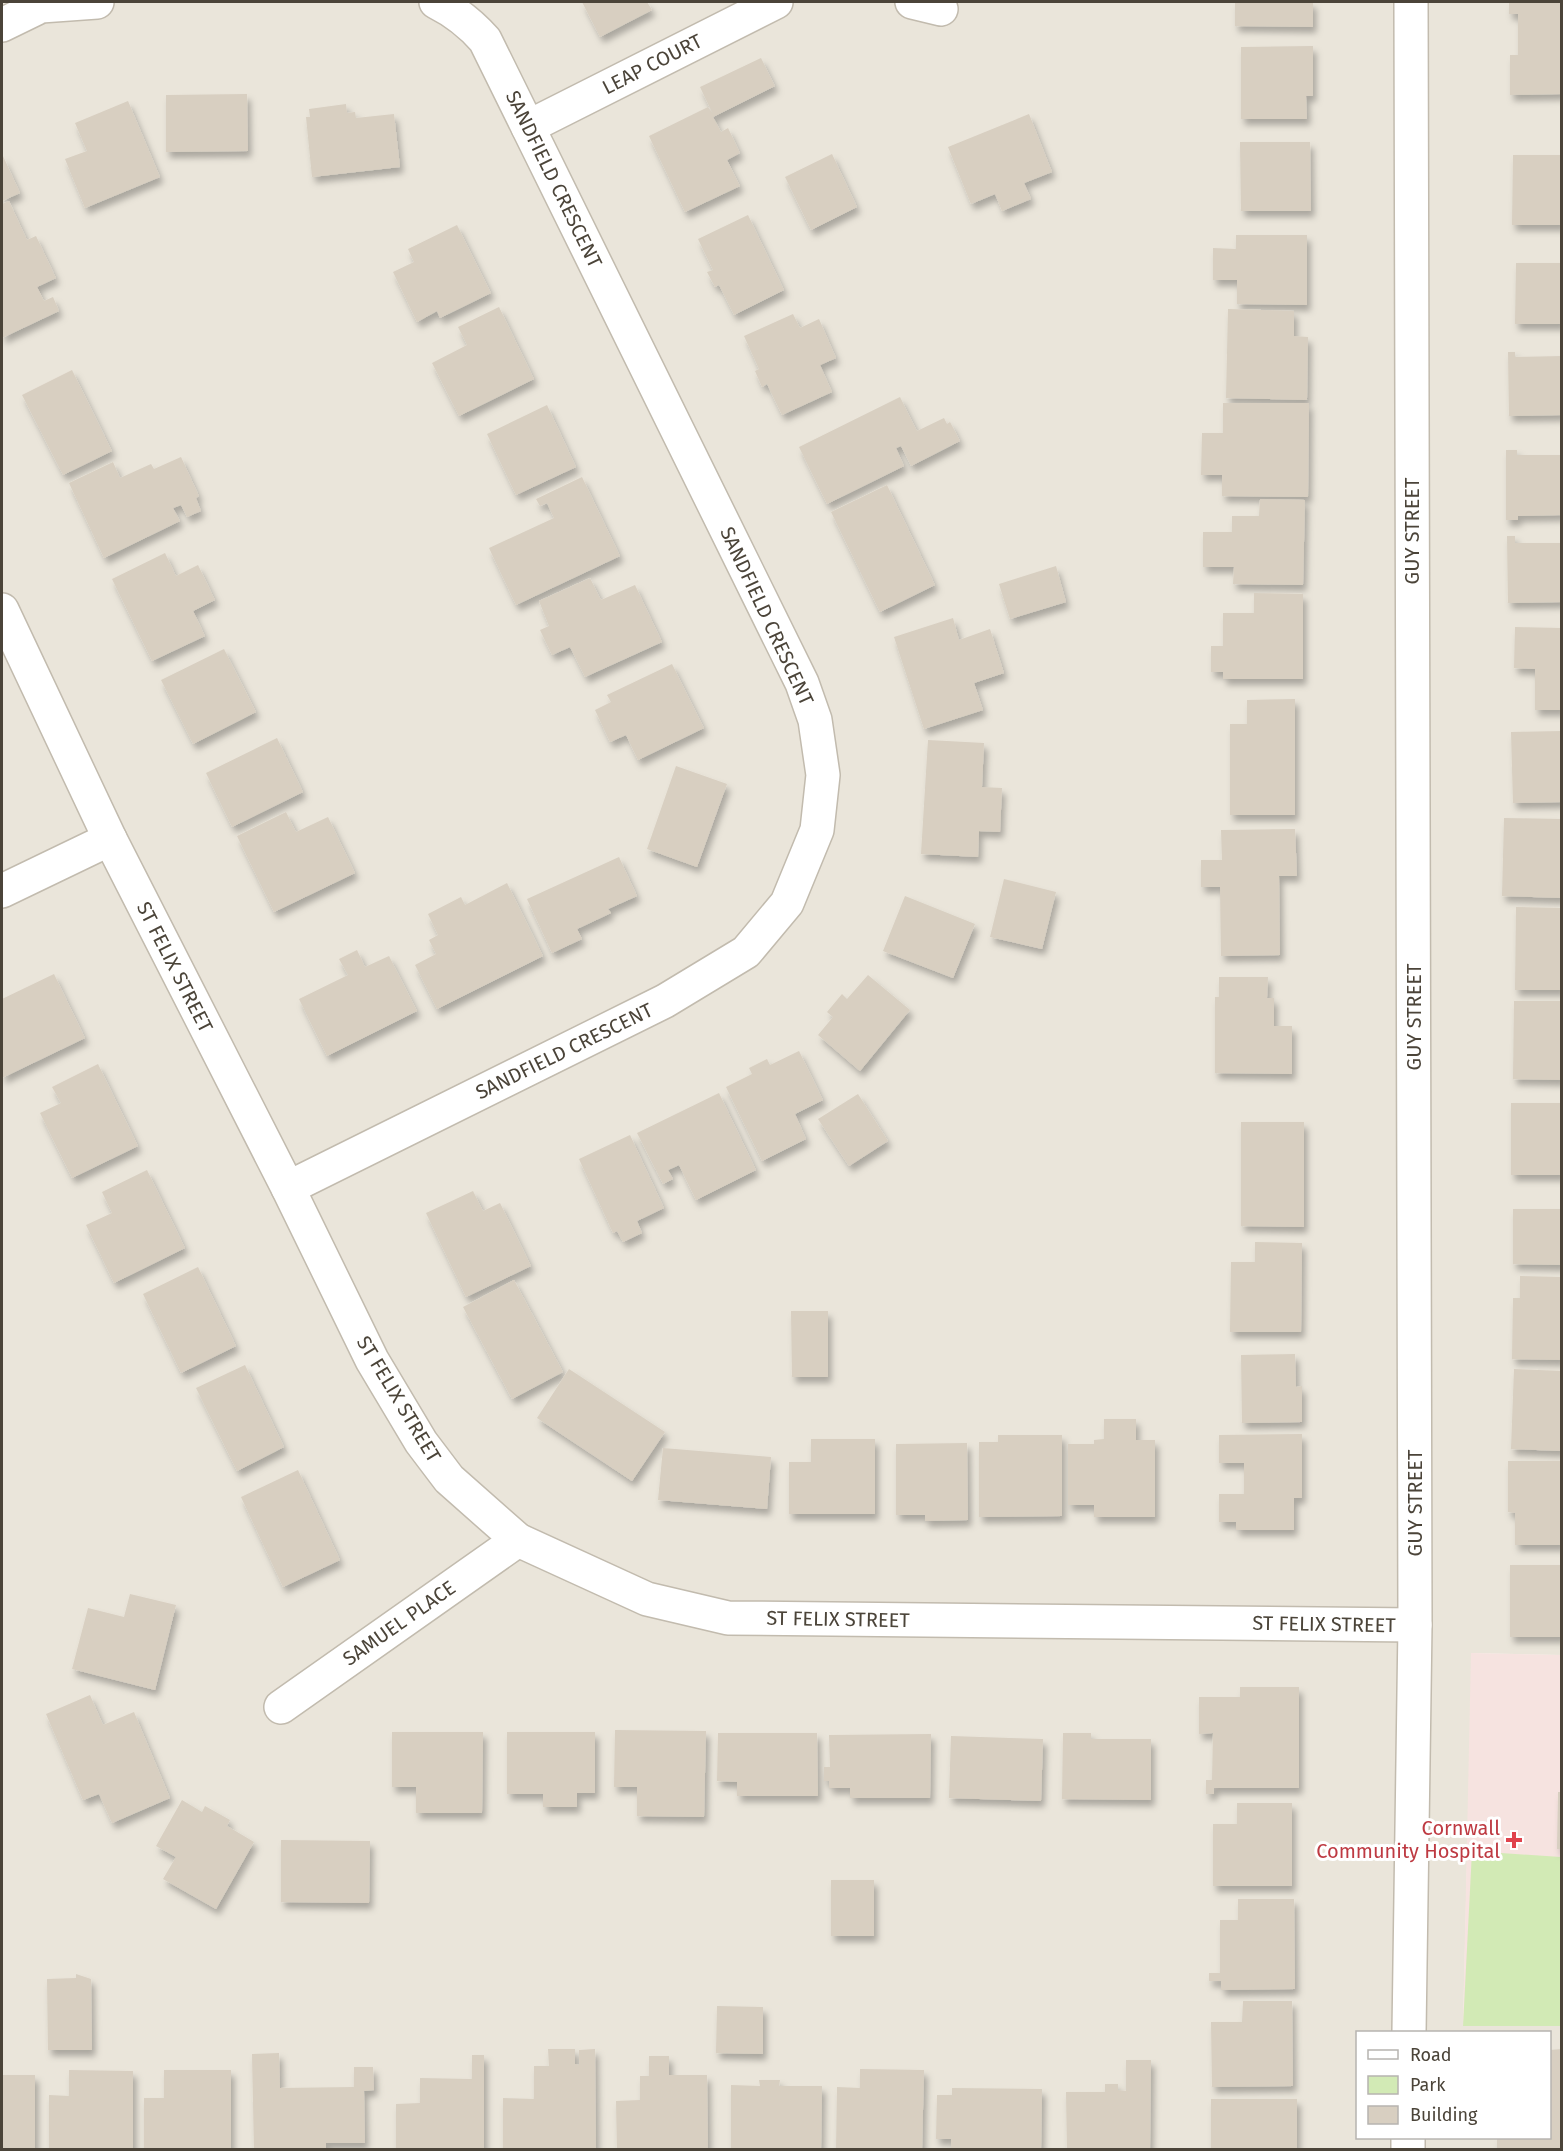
<svg xmlns="http://www.w3.org/2000/svg" width="1563" height="2151" font-family="'Fira Sans',sans-serif">
<style>
.residential{fill:#eae5da;fill-rule:evenodd}
.medical{fill:#f6e3e0}
.green{fill:#d2eab5}
.building{fill:#d8cfc1;filter:url(#shadow)}
.lines{fill:none;stroke-linecap:round;stroke-linejoin:round}
.minor-casing{stroke:#c2bbae;stroke-width:36}
.minor{stroke:#fff;stroke-width:33}
.health-dot{fill:#e0444e;stroke:#fff;stroke-width:2}
.labels{text-anchor:middle;dominant-baseline:central;stroke-width:6;stroke-linejoin:round;paint-order:stroke}
.street-label{font-size:20px;fill:#4b4439;stroke:#fff}
.health-label{font-size:20px;fill:#be3a42;stroke:#fff;text-anchor:end}
</style>
<defs>
<filter id="shadow"><feDropShadow dx="3.5" dy="6" stdDeviation="3" flood-color="#0004"/></filter>
</defs>
<rect width="100%" height="100%" fill="#f6f3ec"/>
<!-- residential -->
<path class="residential" d="M2,2H1561L1562,1655L1472,1653L1463,2026H1561V2149L2,2150ZM1358,2032H1550V2138H1358Z"/>
<!-- medical -->
<path class="medical" d="M1471,1653L1561,1655V2026H1463Z"/>
<!-- green -->
<path class="green" d="M1472,1851L1561,1857V2026H1463Z"/>
<!-- building -->
<g class="building">
<path d="M582,2H647L652,10L600,37Z"/>
<path d="M1235,2H1313V27L1235,26Z"/>
<path d="M1509,2H1562V94L1510,95V55H1518V14H1509Z"/>
<path d="M1313,46V96H1306L1307,119H1241V47Z"/>
<path d="M761,58L775,86L713,117L721,132L728,128L740,153L727,160L740,186L685,212L649,136L708,107L713,114L700,87Z"/>
<path d="M247,94L248,151L166,152V95Z"/>
<path d="M128,101L160,177L85,208L65,159L87,151L75,123Z"/>
<path d="M346,104L347,113L355,112L356,118L394,114L400,167L312,177L306,117H310L309,109Z"/>
<path d="M1029,114L1052,172L1024,183L1031,199L1002,211L995,194L971,204L948,147Z"/>
<path d="M1240,142H1310L1311,211H1241Z"/>
<path d="M2,154L20,193L2,201Z"/>
<path d="M832,154L857,207L811,230L785,177Z"/>
<path d="M1513,155H1562V225H1512Z"/>
<path d="M9,201L27,240L36,236L56,278L37,287L44,301L53,297L59,311L2,338V204Z"/>
<path d="M748,215L784,290L734,315L719,285L715,287L707,272L713,270L698,239Z"/>
<path d="M457,225L491,293L440,318L437,311L417,322L393,272L414,262L408,249Z"/>
<path d="M1236,235H1307V305L1237,304V280H1213V248L1236,249Z"/>
<path d="M1516,263H1562V324H1515Z"/>
<path d="M499,307L534,379L459,416L432,363L467,345L458,327Z"/>
<path d="M1228,309L1294,311V336L1308,337L1307,400L1226,398Z"/>
<path d="M793,314L800,328L819,319L836,358L820,365L832,392L782,415L767,384L762,387L755,371L759,369L744,336Z"/>
<path d="M1508,352H1515V357L1562,356V415L1509,416Z"/>
<path d="M72,370L112,451L63,475L22,395Z"/>
<path d="M900,397L917,431L944,418L947,424L950,422L960,441L911,466L901,446L896,448L904,466L827,504L799,447Z"/>
<path d="M1223,403H1309L1308,497L1222,496V475H1201L1202,433H1223Z"/>
<path d="M547,405L576,467L516,495L487,434Z"/>
<path d="M1506,450H1517V455H1562V515L1518,516V520H1506Z"/>
<path d="M181,457L199,496L196,498L201,511L187,517L181,505L173,508L180,521L104,558L69,483L113,462L120,478L151,464L154,469Z"/>
<path d="M582,477L620,556L516,605L489,548L554,518L547,503L540,506L536,499Z"/>
<path d="M887,485L935,585L880,612L831,512Z"/>
<path d="M1260,499L1305,500L1303,585L1233,584L1234,567H1203V532H1232V516H1259Z"/>
<path d="M1507,536H1515V543H1562V602L1508,603Z"/>
<path d="M165,553L176,576L198,565L215,600L193,611L205,636L152,661L112,579Z"/>
<path d="M1056,566L1066,602L1010,619L999,584Z"/>
<path d="M590,578L601,600L635,585L662,642L585,677L570,647L552,655L540,630L549,626L539,601Z"/>
<path d="M1254,593L1303,594V679H1223V672H1211V646H1223V613H1254Z"/>
<path d="M953,618L959,640L990,629L1004,673L974,683L983,710L924,729L894,637Z"/>
<path d="M1515,627L1562,628V710H1535V669L1514,668Z"/>
<path d="M224,649L256,712L193,744L161,680Z"/>
<path d="M672,664L704,728L638,760L626,735L610,742L595,710L611,702L607,695Z"/>
<path d="M1295,699V815H1230V724H1247V700Z"/>
<path d="M1562,731V802L1513,803L1511,732Z"/>
<path d="M277,738L303,792L232,827L206,773Z"/>
<path d="M928,740L984,743L982,787L1002,788L1000,832L979,831L978,857L921,854Z"/>
<path d="M676,766L727,784L697,867L647,849Z"/>
<path d="M286,812L296,832L328,817L355,873L274,912L237,836Z"/>
<path d="M1504,818L1562,819V898L1502,896Z"/>
<path d="M1295,829L1297,876H1279L1280,955L1221,956L1220,887H1201V860H1222L1221,830Z"/>
<path d="M619,857L637,896L608,909L611,913L577,929L582,939L552,953L527,899Z"/>
<path d="M1004,879L1056,892L1042,949L990,937Z"/>
<path d="M507,883L543,956L437,1009L415,965L436,954L429,940L438,935L428,914L461,897L465,905Z"/>
<path d="M905,896L975,924L953,978L883,951Z"/>
<path d="M1516,907L1562,908V990H1515Z"/>
<path d="M357,950L365,967L389,956L417,1011L327,1056L299,999L348,975L339,959Z"/>
<path d="M54,974L85,1038L2,1078V999Z"/>
<path d="M868,975L910,1010L860,1071L818,1035L833,1017L827,1012L842,994L847,999Z"/>
<path d="M1219,977H1268L1267,998H1274V1026H1292V1074L1215,1073V997H1219Z"/>
<path d="M1514,1001H1562V1080L1513,1079Z"/>
<path d="M799,1051L823,1100L795,1114L806,1139L762,1161L726,1087L752,1074L749,1068L767,1059L770,1065Z"/>
<path d="M98,1064L138,1146L72,1178L40,1113L61,1103L52,1087Z"/>
<path d="M719,1093L756,1170L696,1200L679,1165L668,1170L673,1179L663,1184L637,1133Z"/>
<path d="M858,1094L888,1141L849,1166L818,1119Z"/>
<rect x="1511" y="1103" width="51" height="72"/>
<path d="M1241,1122H1304V1227L1241,1226Z"/>
<path d="M630,1135L664,1208L637,1221L642,1233L623,1242L617,1231L613,1233L579,1159Z"/>
<path d="M147,1170L185,1248L114,1283L86,1225L112,1213L102,1192Z"/>
<path d="M473,1191L483,1211L500,1203L531,1266L466,1297L426,1213Z"/>
<path d="M1513,1209H1562V1265L1513,1264Z"/>
<path d="M1255,1242L1302,1243L1301,1332H1230L1231,1262H1255Z"/>
<path d="M198,1267L236,1346L181,1373L143,1294Z"/>
<path d="M1520,1276L1562,1277V1360L1512,1359L1513,1298H1520Z"/>
<path d="M514,1280L563,1372L512,1399L463,1307Z"/>
<path d="M791,1311H828V1377H792Z"/>
<path d="M1295,1354L1296,1387L1302,1386V1422L1242,1423L1241,1355Z"/>
<path d="M245,1365L284,1447L237,1471L196,1388Z"/>
<path d="M569,1369L665,1432L632,1481L537,1418Z"/>
<path d="M1514,1369L1562,1371V1451L1511,1449Z"/>
<path d="M1104,1419H1136V1440H1155V1517H1094V1505H1068V1444H1094V1440L1104,1439Z"/>
<path d="M1302,1434V1498H1294V1530H1236V1522H1219V1494H1244V1463H1219V1435Z"/>
<path d="M998,1435H1062V1516L979,1517V1442H998Z"/>
<path d="M811,1439H875V1514H789V1462H811Z"/>
<path d="M967,1443L968,1520L925,1521V1515H896V1444Z"/>
<path d="M663,1448L771,1457L767,1509L658,1500Z"/>
<path d="M1508,1461H1561L1562,1545H1515V1513L1508,1512Z"/>
<path d="M298,1470L340,1560L283,1587L241,1497Z"/>
<rect x="1510" y="1565" width="52" height="72"/>
<path d="M130,1594L176,1605L155,1690L72,1669L88,1608L124,1617Z"/>
<path d="M1240,1687H1299V1788H1214V1794H1206V1780H1212L1213,1733L1199,1734V1697H1240Z"/>
<path d="M90,1695L103,1725L134,1712L170,1798L112,1823L99,1794L83,1800L46,1714Z"/>
<path d="M615,1730L706,1731L704,1817L637,1816V1787H614Z"/>
<path d="M392,1732H483L482,1813H416V1787H392Z"/>
<path d="M507,1732H595V1793H577V1807H543V1794H507Z"/>
<path d="M718,1733H817L818,1796H737V1782L717,1781Z"/>
<path d="M1063,1733H1091V1739H1151V1800L1062,1799Z"/>
<path d="M931,1734L930,1798H850V1788H829V1781H824V1767H830L829,1735Z"/>
<path d="M951,1736L1043,1739L1041,1801L949,1798Z"/>
<path d="M1558,1792H1562V1849H1557Z"/>
<path d="M182,1800L202,1812L205,1806L230,1820L227,1826L254,1842L216,1909L163,1879L176,1857L156,1846Z"/>
<path d="M1237,1803H1292V1886H1213V1824H1237Z"/>
<path d="M281,1840L370,1841L369,1903L281,1902Z"/>
<rect x="831" y="1880" width="43" height="56"/>
<path d="M1238,1899H1294L1295,1989L1221,1990V1981H1209V1973H1220V1920H1238Z"/>
<path d="M76,1974L91,1979L92,2050H48L47,1979L76,1978Z"/>
<path d="M1243,2001H1292L1293,2086L1212,2087L1211,2022H1242Z"/>
<path d="M717,2006L763,2007V2054L716,2053Z"/>
<path d="M548,2049H575V2064L579,2065V2050L595,2049L596,2150H503V2098L534,2099V2066H549Z"/>
<path d="M1562,2049V2150H1497V2138H1550V2050Z"/>
<path d="M279,2053L280,2088L354,2087V2067H373L374,2090L364,2091L365,2143H326V2148H318V2150H254L252,2054Z"/>
<path d="M472,2055H484V2150H396V2104L420,2103V2078L472,2079Z"/>
<path d="M649,2056H669V2075H707L708,2150H617L616,2101L640,2100V2076H649Z"/>
<path d="M1126,2060H1151L1150,2150L1067,2149L1066,2092H1105V2084H1118V2090L1126,2091Z"/>
<path d="M860,2069L924,2070L922,2150H836L837,2087L860,2088Z"/>
<path d="M69,2070L133,2071V2150H49V2095L69,2096Z"/>
<path d="M164,2070H231V2150H144V2098H164Z"/>
<rect x="2" y="2075" width="33" height="75"/>
<path d="M759,2080H780L779,2086H822L821,2150H731V2085L760,2086Z"/>
<path d="M952,2088L1042,2089L1041,2150H951V2139H936L937,2095H952Z"/>
<rect x="1211" y="2099" width="86" height="51"/>
</g>
<g class="lines">
<!-- minor casing -->
<g class="minor-casing">
<g id="minor">
<path d="M912,2L941,9"/>
<path d="M2,25L41,6L97,2"/>
<path d="M528,127L776,2"/>
<path d="M2,610L110,839L288,1188L372,1360L421,1442L449,1479L518,1540L647,1599L728,1618L1415,1625"/>
<path d="M2,891L110,839"/>
<path d="M288,1188L665,1001L746,952L787,903L817,830L823,775L815,720L802,683L485,40C470,23 456,12 436,2"/>
<path d="M281,1707L518,1540"/>
<path d="M1409,2032L1415,1625L1411,2"/>
<path d="M1408,2150V2138"/>
</g>
</g>
<!-- minor -->
<use href="#minor" class="minor"/>
</g>
<!-- markers -->
<path class="health-dot" d="M1511 1831h6v6h6v6h-6v6h-6v-6h-6v-6h6z"/>
<g class="labels">
<!-- street labels -->
<g class="street-label">
<text transform="translate(652 64) rotate(-27)">LEAP COURT</text>
<text transform="translate(554 179) rotate(64)">SANDFIELD CRESCENT</text>
<text transform="translate(1412 531) rotate(-90)">GUY STREET</text>
<text transform="translate(767 616) rotate(65)">SANDFIELD CRESCENT</text>
<text transform="translate(175 967) rotate(63)">ST FELIX STREET</text>
<text transform="translate(1414 1017) rotate(-90)">GUY STREET</text>
<text transform="translate(564 1051) rotate(-26)">SANDFIELD CRESCENT</text>
<text transform="translate(399 1399) rotate(59)">ST FELIX STREET</text>
<text transform="translate(1415 1503) rotate(-90)">GUY STREET</text>
<text transform="translate(838 1619) rotate(1)">ST FELIX STREET</text>
<text transform="translate(399 1623) rotate(-35)">SAMUEL PLACE</text>
<text transform="translate(1324 1624) rotate(1)">ST FELIX STREET</text>
</g>
<!-- health labels -->
<g class="health-label">
<text x="1500" y="1828">Cornwall<tspan x="1500" dy="23">Community Hospital</tspan></text>
</g>
</g>
<!-- border -->
<rect width="1563" height="2151" fill="none" stroke="#4b4439" stroke-width="6"/>
<!-- legend -->
<rect x="1356" y="2031" width="195" height="108" fill="#ffffff" stroke="#b7b4b0" stroke-width="1.5"/>
<rect x="1368" y="2050" width="30" height="9" fill="#ffffff" stroke="#b7b4b0" stroke-width="1.5"/>
<text x="1410" y="2061" font-size="18" fill="#4b4439">Road</text>
<rect x="1368" y="2076" width="30" height="18" fill="#d2eab5" stroke="#b7b4b0" stroke-width="1.5"/>
<text x="1410" y="2091" font-size="18" fill="#4b4439">Park</text>
<rect x="1368" y="2106" width="30" height="18" fill="#d8cfc1" stroke="#b7b4b0" stroke-width="1.5"/>
<text x="1410" y="2121" font-size="18" fill="#4b4439">Building</text>
</svg>
